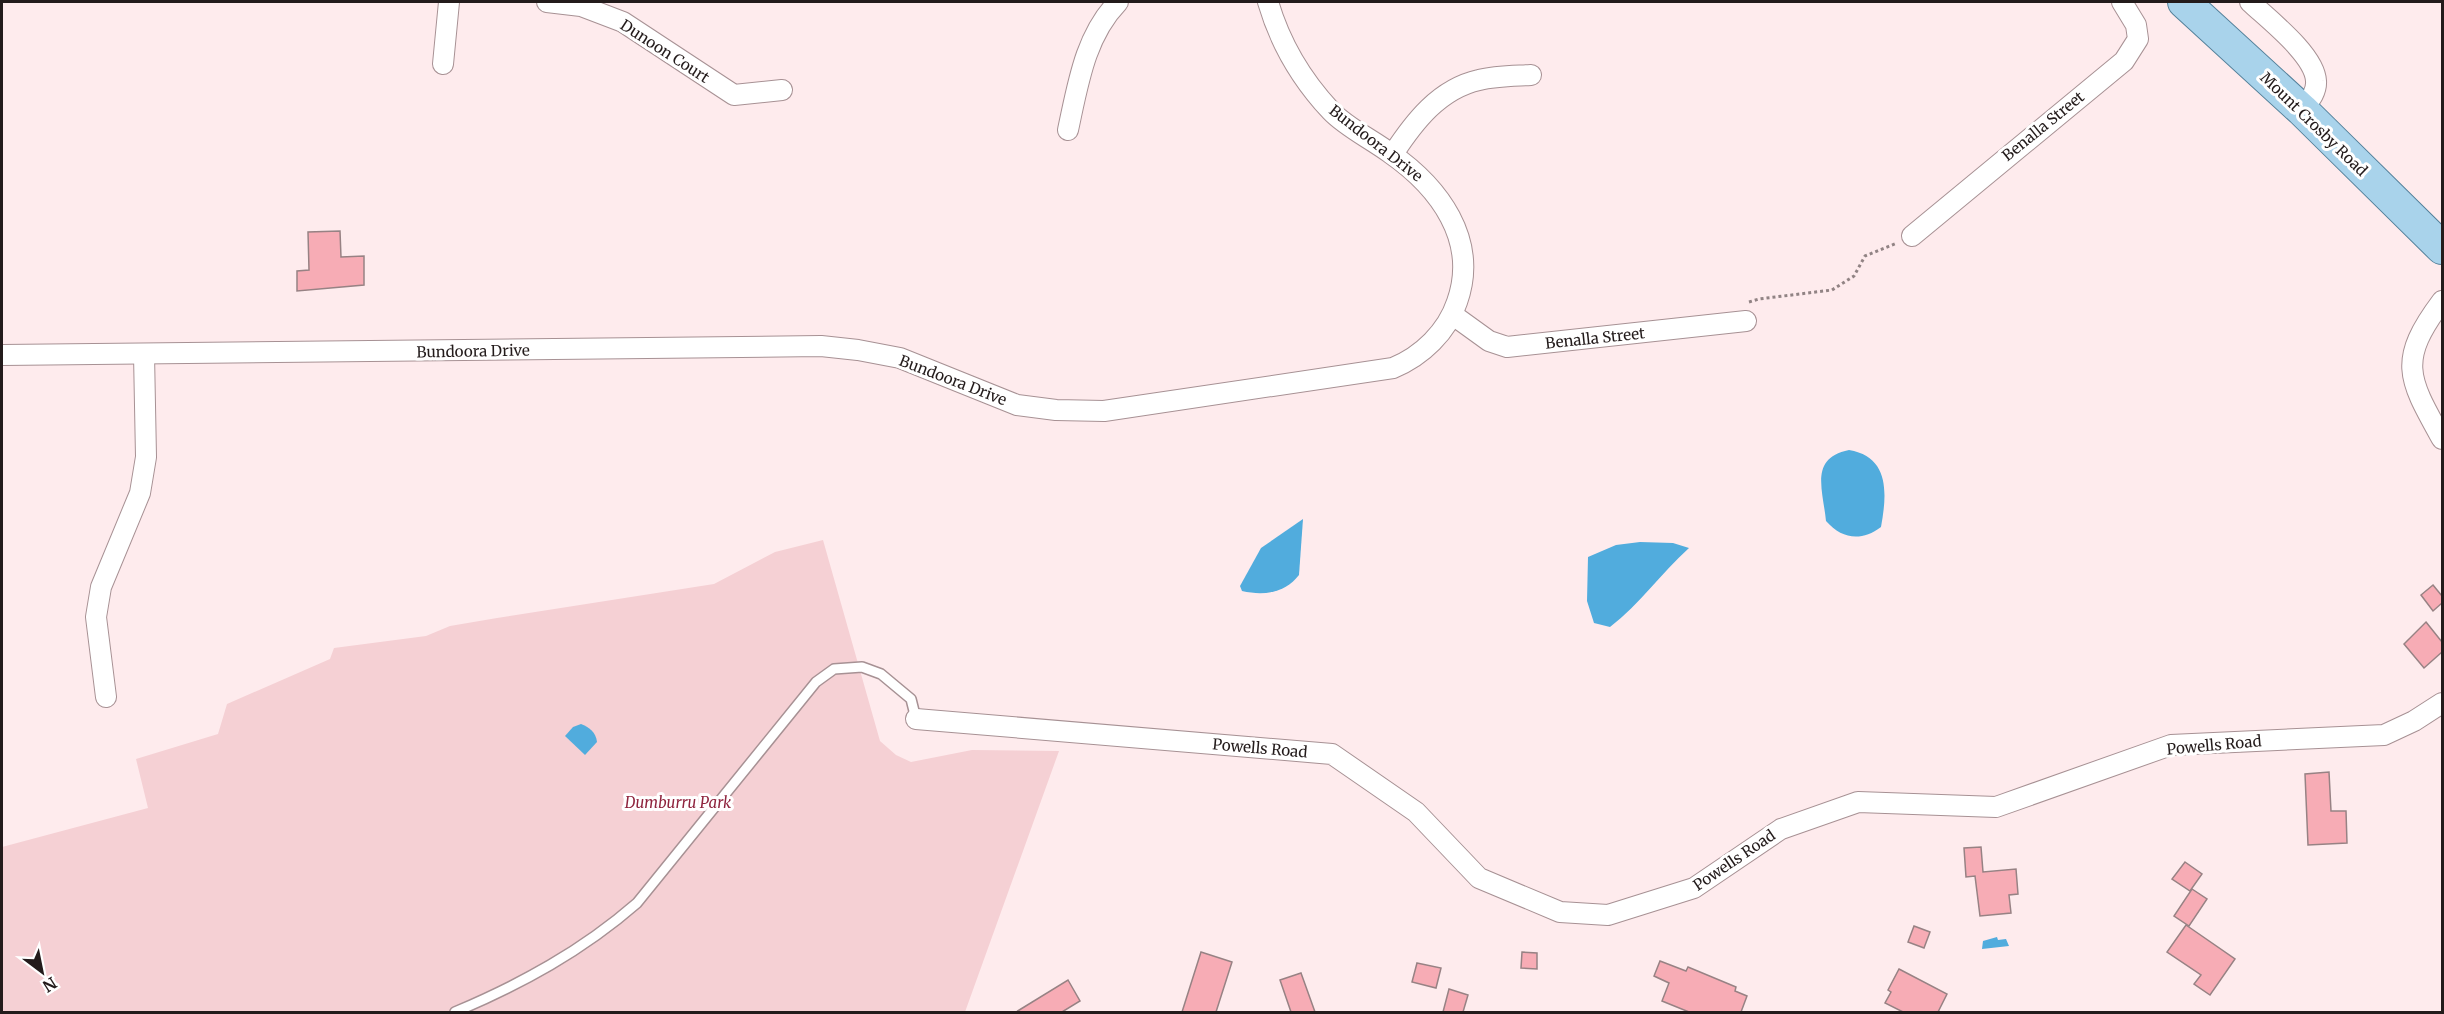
<svg xmlns="http://www.w3.org/2000/svg" width="2444" height="1014" font-family="Merriweather,serif">
<style>
.green{fill:#f5d0d4}
.water{fill:#51acdd}
.building{fill:#f7acb5;stroke:#978284;stroke-width:1.5}
.lines{fill:none;stroke-linecap:round;stroke-linejoin:round}
.lane-casing{stroke:#a79194;stroke-width:12}
.street-casing{stroke:#a79194;stroke-width:22}
.primary-casing{stroke:#54809a;stroke-width:34}
.path{stroke:#918384;stroke-width:3;stroke-dasharray:3 3;stroke-linecap:butt}
.lane{stroke:#fff;stroke-width:9}
.street{stroke:#fff;stroke-width:20}
.primary{stroke:#a9d3eb;stroke-width:32}
.labels{text-anchor:middle;dominant-baseline:central;stroke-width:6;stroke-linejoin:round;paint-order:stroke}
.street-label{font-size:15px;fill:#231b1b;stroke:#fff}
.park-label{font-size:15px;font-style:italic;fill:#8f243e;stroke:#fff}
</style>
<rect width="100%" height="100%" fill="#feebed"/>
<!-- green -->
<path class="green" d="M823,540L880,741L896,755L911,762L972,750L1059,751L965,1012H2V847L148,808L136,759L218,734L227,704L330,659L334,648L426,636L450,626L497,618L714,584L775,552Z"/>
<!-- water -->
<g class="water">
<path d="M1849,450C1890,457 1887,494 1881,527C1861,542 1842,539 1826,521C1823,490 1809,458 1849,450Z"/>
<path d="M1303,519L1299,575C1285,593 1264,596 1242,591L1240,586L1261,548Z"/>
<path d="M1640,542L1673,543L1689,548C1661,573 1640,604 1610,627L1594,623L1587,601L1588,557L1616,545Z"/>
<path d="M581,724C589,727 596,732 597,742L585,755L565,736L573,727Z"/>
<path d="M1997,937L1998,940L2006,939L2009,946L1982,949L1983,941Z"/>
</g>
<!-- building -->
<g class="building">
<path d="M340,231L341,257L364,256V285L297,291V271L309,270L308,232Z"/>
<path d="M2433,585L2442,596V603L2433,611L2421,595Z"/>
<path d="M2426,622L2442,642V652L2424,668L2404,644Z"/>
<path d="M2329,772L2331,811H2346L2347,843L2308,845L2305,774Z"/>
<path d="M1981,847L1983,872L2016,869L2018,894L2009,895L2011,913L1980,916L1975,876L1966,877L1964,848Z"/>
<path d="M2185,862L2202,874L2190,891L2172,879Z"/>
<path d="M2192,889L2207,899L2189,926L2174,916Z"/>
<path d="M2186,925L2235,959L2210,995L2194,984L2201,975L2167,952Z"/>
<path d="M1914,926L1930,932L1924,948L1908,942Z"/>
<path d="M1201,952L1232,962L1216,1012H1182Z"/>
<path d="M1522,952L1537,953V969L1521,968Z"/>
<path d="M1660,961L1686,971L1688,967L1736,987L1735,991L1747,996L1741,1012H1689L1662,1001L1669,983L1654,976Z"/>
<path d="M1417,963L1441,968L1436,988L1412,982Z"/>
<path d="M1899,969L1947,994L1938,1012H1903L1885,1003L1891,992L1888,990Z"/>
<path d="M1301,973L1315,1012H1291L1280,980Z"/>
<path d="M1068,980L1080,1001L1062,1012H1016Z"/>
<path d="M1449,989L1468,995L1463,1012H1443Z"/>
</g>
<g class="lines">
<!-- lane casing -->
<g class="lane-casing">
<path id="lane" d="M455,1012C521,984 582,951 637,903L816,682L834,669L862,667L881,674L911,699L916,719"/>
</g>
<!-- street casing -->
<g class="street-casing">
<g id="street">
<path d="M547,2L581,6L623,22L734,95L782,90"/>
<path d="M2250,2C2268,19 2315,55 2316,81C2317,93 2308,102 2302,110"/>
<path d="M443,64L449,2"/>
<path d="M1068,130C1078,84 1085,36 1118,2"/>
<path d="M1393,154C1414,122 1439,89 1479,80C1495,76 1514,76 1531,75"/>
<path d="M1912,236L2124,61L2138,39L2136,25L2122,2"/>
<path d="M2442,301C2397,361 2408,378 2442,439"/>
<path d="M1453,315L1489,341L1507,347L1746,321"/>
<path d="M2,355L821,346L858,350L900,358L1017,405L1056,410L1104,411L1393,368C1422,356 1447,332 1457,302C1479,240 1439,187 1390,153C1371,139 1346,127 1331,111C1301,79 1280,43 1268,2"/>
<path d="M106,697L96,617L101,587L140,493L146,457L144,354"/>
<path d="M916,719L1332,754L1416,812L1479,878L1560,912L1608,915L1694,888L1781,829L1858,802L1996,807L2171,745L2384,735L2414,721L2442,703"/>
</g>
</g>
<!-- primary casing -->
<g class="primary-casing">
<path id="primary" d="M2184,2L2302,110L2442,248"/>
</g>
<!-- path -->
<path class="path" d="M1749,302L1759,299L1832,290L1854,276L1865,256L1897,243"/>
<!-- lane -->
<use href="#lane" class="lane"/>
<!-- street -->
<use href="#street" class="street"/>
<!-- primary -->
<use href="#primary" class="primary"/>
</g>
<g class="labels">
<!-- street labels -->
<g class="street-label">
<text transform="translate(665 51) rotate(33)">Dunoon Court</text>
<text transform="translate(2314 124) rotate(44)">Mount Crosby Road</text>
<text transform="translate(2043 126) rotate(-39)">Benalla Street</text>
<text transform="translate(1376 143) rotate(38)">Bundoora Drive</text>
<text transform="translate(1595 338) rotate(-6)">Benalla Street</text>
<text transform="translate(473 351) rotate(-1)">Bundoora Drive</text>
<text transform="translate(953 380) rotate(21)">Bundoora Drive</text>
<text transform="translate(2214 745) rotate(-5)">Powells Road</text>
<text transform="translate(1260 748) rotate(5)">Powells Road</text>
<text transform="translate(1734 860) rotate(-34)">Powells Road</text>
</g>
<!-- park labels -->
<g class="park-label">
<text x="678" y="802">Dumburru Park</text>
</g>
</g>
<!-- border -->
<rect width="2444" height="1014" fill="none" stroke="#231b1b" stroke-width="6"/>
<!-- north arrow -->
<g transform="translate(42 972) rotate(148)" stroke="#ffffff" stroke-width="4.5" paint-order="stroke">
<path d="M0-4.5L10 22L0 15L-10 22Z" fill="#231b1b"/>
<text y="-9" font-size="16" font-weight="bold" text-anchor="middle" fill="#231b1b">N</text>
</g>
</svg>
